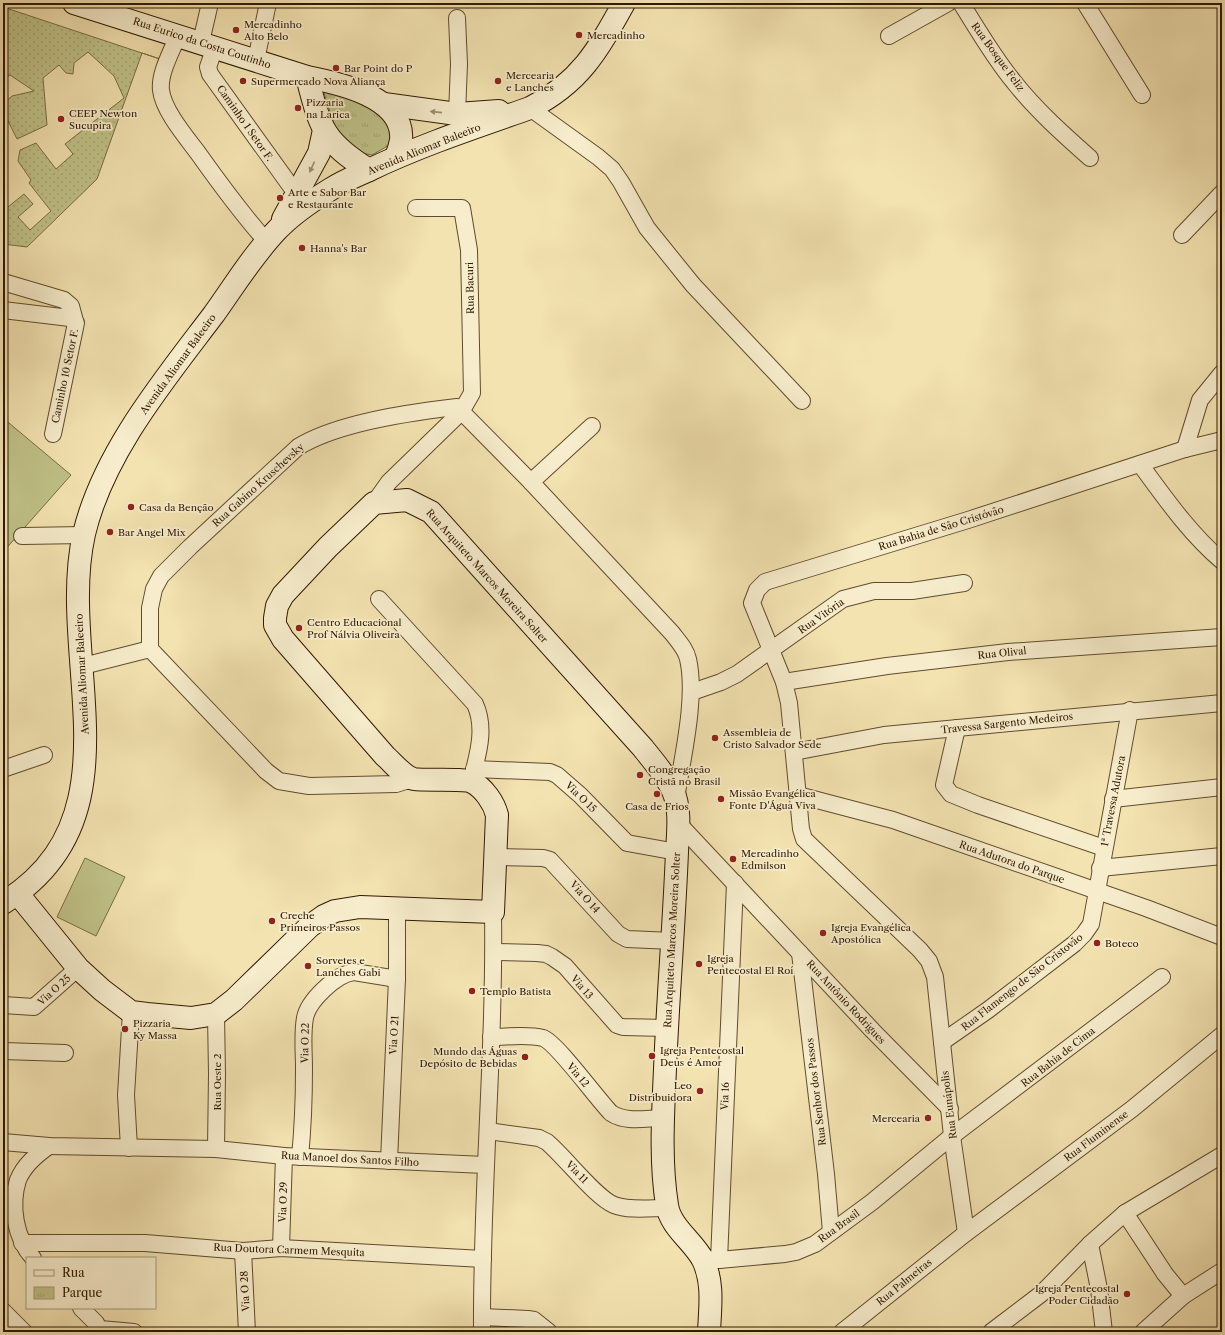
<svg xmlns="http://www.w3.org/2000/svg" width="1225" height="1335" font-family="'Libre Caslon Text',serif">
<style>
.grass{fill:url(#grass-dots);stroke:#786d44}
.park{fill:url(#park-tufts);stroke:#786d44}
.garden{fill:#c0c288;stroke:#786d44}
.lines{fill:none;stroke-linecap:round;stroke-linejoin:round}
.street-casing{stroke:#614b2d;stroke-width:18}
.secondary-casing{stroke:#301801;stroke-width:24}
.street{stroke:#f7edcc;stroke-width:16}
.secondary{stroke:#f7edcc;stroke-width:22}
.oneway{fill:#9d8d71}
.poi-dot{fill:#8f2418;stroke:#f7edcc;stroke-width:1.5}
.labels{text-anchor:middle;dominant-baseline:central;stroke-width:3.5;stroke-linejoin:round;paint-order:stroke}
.poi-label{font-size:10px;fill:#301801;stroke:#f7edcc;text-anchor:start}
.street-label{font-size:10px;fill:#301801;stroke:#f7edcc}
</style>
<defs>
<pattern id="grass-dots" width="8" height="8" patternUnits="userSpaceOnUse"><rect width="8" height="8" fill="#c0c288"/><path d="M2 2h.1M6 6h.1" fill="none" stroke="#a5a674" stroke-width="1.8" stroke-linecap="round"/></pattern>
<pattern id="park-tufts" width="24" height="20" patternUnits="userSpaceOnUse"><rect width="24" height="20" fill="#c0c288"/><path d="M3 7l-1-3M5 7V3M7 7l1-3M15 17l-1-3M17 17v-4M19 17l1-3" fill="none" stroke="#a5a674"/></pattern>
</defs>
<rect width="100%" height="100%" fill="#f3e3b1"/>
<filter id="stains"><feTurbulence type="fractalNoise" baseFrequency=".005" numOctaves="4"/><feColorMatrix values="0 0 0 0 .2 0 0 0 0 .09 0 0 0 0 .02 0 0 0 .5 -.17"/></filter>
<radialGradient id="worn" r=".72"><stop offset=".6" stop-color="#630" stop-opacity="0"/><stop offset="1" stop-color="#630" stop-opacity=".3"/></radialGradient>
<!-- grass -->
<path class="grass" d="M3,7L163,60L142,53L97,179L27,247L3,244V211L24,194L33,204L18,217L30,230L51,211L29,183L31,180L18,161L20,150L36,143L56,169L73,154L65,144L124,98L114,76L88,52L74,63L73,74L66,73L59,65L43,78L47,125L17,139L3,111V104L12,96L34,91L10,75L3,80Z"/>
<!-- park -->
<path class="park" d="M323,90L361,103L378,111L393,132L391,144L372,155L352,151L339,140Z"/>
<!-- garden -->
<g class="garden">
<path d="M3,418L71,475L3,552Z"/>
<path d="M85,858L125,877L96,936L57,917Z"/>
</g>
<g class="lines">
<!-- street casing -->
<g class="street-casing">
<g id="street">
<path d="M961,3C978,30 994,58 1014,82C1036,110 1063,134 1090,158"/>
<path d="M1085,3L1142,95"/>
<path d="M457,18L459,64L457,114"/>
<path d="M178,35C172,51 159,73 161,90C163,110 186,137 198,153C220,184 242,214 267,242"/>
<path d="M889,36L948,3"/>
<path d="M201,42L210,3"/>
<path d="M215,47L208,67L210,74L297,195"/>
<path d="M256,60L268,3"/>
<path d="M530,108L598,157L612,169L621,182L647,228L693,285L802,401"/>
<path d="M1182,235L1222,193"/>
<path d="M3,282L64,300L71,306L75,321"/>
<path d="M3,310L70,318L76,323L53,434"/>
<path d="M1185,449L1200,400L1222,373"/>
<path d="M1140,464C1165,498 1190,534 1222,561"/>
<path d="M531,482L592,426"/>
<path d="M374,503L389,482L461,412L472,393L469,250L462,208H416"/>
<path d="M22,536L84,535"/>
<path d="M379,599L475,704C486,728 478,754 472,778"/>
<path d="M83,666L150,649"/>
<path d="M784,682L887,666L1008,652L1222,637"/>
<path d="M692,692L721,682L737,674L843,599L874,591H912L964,583"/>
<path d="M957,728L944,785L951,794L978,805L1104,848"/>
<path d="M794,752L884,735L1222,703"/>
<path d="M3,769L44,755"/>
<path d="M474,769L550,772L557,775L580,795L627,843L677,852"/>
<path d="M412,779L396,784L309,786L279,781L266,771L150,649V608L154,589L161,576L190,547L298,447C337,423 412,412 457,407L531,482L672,633C678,641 686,649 688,659C697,698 682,759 676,799"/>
<path d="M798,795L893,820L1146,908L1222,937"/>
<path d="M1113,799L1222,787"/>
<path d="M678,823L873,1031L950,1109"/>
<path d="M496,857L543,858L550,860L618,934L627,939L673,941"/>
<path d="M1100,868L1222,856"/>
<path d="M494,952L537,953L546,954L552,957L565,966L617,1025L623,1027L666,1028"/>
<path d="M800,953L826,1174L831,1232"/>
<path d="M3,1005L34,1007L78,968"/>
<path d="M216,1014L217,1074L216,1149"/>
<path d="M491,1037C507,1037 527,1034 543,1038C556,1042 598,1100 611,1113C626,1123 646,1118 663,1118"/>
<path d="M942,1042L988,1010L1074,944L1084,934L1091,924L1130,710"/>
<path d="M3,1051L65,1053"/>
<path d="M488,1131L539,1138L547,1142C565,1157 596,1198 614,1205C629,1211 651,1208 667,1208"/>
<path d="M3,1142L49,1146L216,1149L284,1156L485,1165"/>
<path d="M129,1148L126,1095L131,1012"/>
<path d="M300,1157C303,1127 304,1097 304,1068C304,1052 302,1034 305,1018C308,1001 336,974 354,972L397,979"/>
<path d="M389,1161L397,979V908"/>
<path d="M1125,1213L1165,1274L1183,1296"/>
<path d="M966,1233L952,1136L935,977L929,961L920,950L804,839L801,829L789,703L784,682L752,603L757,590L765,582L968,520L1185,449L1222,440"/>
<path d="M22,1243H145L243,1251L281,1248L483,1259"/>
<path d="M1090,1244L1099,1289L1104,1332"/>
<path d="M281,1248L284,1156"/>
<path d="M243,1251L247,1332"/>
<path d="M33,1258C15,1238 10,1205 18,1180C24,1165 36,1155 49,1146"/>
<path d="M703,1259L719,1260L785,1254L796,1252L815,1244L872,1202L952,1136L1162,977"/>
<path d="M719,1260L735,883"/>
<path d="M81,1308L96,1323L100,1332"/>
<path d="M3,1311L24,1332"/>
<path d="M482,1317L528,1319L534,1320L549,1332"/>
<path d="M100,1329L134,1332"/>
<path d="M482,1332C481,1192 495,1052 493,912"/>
<path d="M842,1332L966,1233L1132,1109L1222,1035"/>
<path d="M991,1332L1041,1294L1090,1244L1125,1213L1222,1155"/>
<path d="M1143,1332L1183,1296L1222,1271"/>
</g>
</g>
<!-- secondary casing -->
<g class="secondary-casing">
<g id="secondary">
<path d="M74,3L307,77C338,83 405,97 401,140C400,146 398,152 396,157"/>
<path d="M307,77C320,127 323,142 369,170"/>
<path d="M384,104L457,114L499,111"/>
<path d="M283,219L319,153L324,130"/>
<path d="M18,894L78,968L102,990L131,1012L147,1014L191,1018L216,1014L234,1000L310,926L324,916L335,911L360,907L493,912L497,815C494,803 484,788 472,782C464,778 426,781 414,779C404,777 393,763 385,756L283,639L275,625V618L277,606L283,595L328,547L374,503L407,500L431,512L643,748C653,761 667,776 673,791C681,809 678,832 677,852C674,925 668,997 665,1069C663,1114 660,1161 667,1205C670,1227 694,1242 703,1260C714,1283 710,1308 709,1332"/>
<path d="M3,903C142,818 56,659 84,534C103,453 165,379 214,314C234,286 253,255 277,230C292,214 313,200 331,189C343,181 356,176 369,170C421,145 476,127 530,108C580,83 598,50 624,3"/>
</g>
</g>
<!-- street -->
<use href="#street" class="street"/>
<!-- secondary -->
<use href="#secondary" class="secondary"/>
</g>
<!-- one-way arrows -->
<defs><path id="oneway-solid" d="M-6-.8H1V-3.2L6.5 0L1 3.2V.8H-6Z"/></defs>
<g class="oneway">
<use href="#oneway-solid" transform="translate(436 112) rotate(-174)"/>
<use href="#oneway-solid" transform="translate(312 167) rotate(115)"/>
</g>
<!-- markers -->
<g class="poi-dot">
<circle cx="236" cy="30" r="4"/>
<circle cx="579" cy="35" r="4"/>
<circle cx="336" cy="68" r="4"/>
<circle cx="243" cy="81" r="4"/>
<circle cx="498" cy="81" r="4"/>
<circle cx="298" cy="108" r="4"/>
<circle cx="61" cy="119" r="4"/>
<circle cx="280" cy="198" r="4"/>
<circle cx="302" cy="248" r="4"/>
<circle cx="131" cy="507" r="4"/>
<circle cx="110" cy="532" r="4"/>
<circle cx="299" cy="628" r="4"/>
<circle cx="715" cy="738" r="4"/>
<circle cx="640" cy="775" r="4"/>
<circle cx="657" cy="794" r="4"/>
<circle cx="721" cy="799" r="4"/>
<circle cx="733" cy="859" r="4"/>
<circle cx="272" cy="921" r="4"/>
<circle cx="823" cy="933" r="4"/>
<circle cx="1097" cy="943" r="4"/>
<circle cx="699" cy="964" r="4"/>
<circle cx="308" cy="966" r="4"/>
<circle cx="472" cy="991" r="4"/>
<circle cx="125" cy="1029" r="4"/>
<circle cx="652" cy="1056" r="4"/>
<circle cx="525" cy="1057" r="4"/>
<circle cx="700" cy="1091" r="4"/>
<circle cx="928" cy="1118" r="4"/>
<circle cx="1127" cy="1294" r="4"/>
</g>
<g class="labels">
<!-- poi labels -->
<g class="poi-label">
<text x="244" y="24">Mercadinho<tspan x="244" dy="12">Alto Belo</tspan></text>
<text x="587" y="35">Mercadinho</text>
<text x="344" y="68">Bar Point do P</text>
<text x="506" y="75">Mercearia<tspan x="506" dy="12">e Lanches</tspan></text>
<text x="251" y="81">Supermercado Nova Aliança</text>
<text x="306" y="102">Pizzaria<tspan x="306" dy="12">na Larica</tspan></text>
<text x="69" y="113">CEEP Newton<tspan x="69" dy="12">Sucupira</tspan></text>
<text x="288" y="192">Arte e Sabor Bar<tspan x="288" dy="12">e Restaurante</tspan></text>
<text x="310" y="248">Hanna's Bar</text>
<text x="139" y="507">Casa da Benção</text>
<text x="118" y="532">Bar Angel Mix</text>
<text x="307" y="622">Centro Educacional<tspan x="307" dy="12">Prof Nálvia Oliveira</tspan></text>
<text x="723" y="732">Assembleia de<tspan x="723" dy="12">Cristo Salvador Sede</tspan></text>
<text x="648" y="769">Congregação<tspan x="648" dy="12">Cristã no Brasil</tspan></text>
<text x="729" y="793">Missão Evangélica<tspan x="729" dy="12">Fonte D'Água Viva</tspan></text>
<text x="657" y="806" text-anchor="middle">Casa de Frios</text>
<text x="741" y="853">Mercadinho<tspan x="741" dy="12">Edmilson</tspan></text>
<text x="280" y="915">Creche<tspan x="280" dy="12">Primeiros Passos</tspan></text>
<text x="831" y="927">Igreja Evangélica<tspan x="831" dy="12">Apostólica</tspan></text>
<text x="1105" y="943">Boteco</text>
<text x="707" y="958">Igreja<tspan x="707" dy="12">Pentecostal El Roí</tspan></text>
<text x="316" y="960">Sorvetes e<tspan x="316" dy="12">Lanches Gabi</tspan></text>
<text x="480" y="991">Templo Batista</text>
<text x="133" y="1023">Pizzaria<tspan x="133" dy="12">Ky Massa</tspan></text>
<text x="660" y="1050">Igreja Pentecostal<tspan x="660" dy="12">Deus é Amor</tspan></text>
<text x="517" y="1051" text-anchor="end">Mundo das Águas<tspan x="517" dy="12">Depósito de Bebidas</tspan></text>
<text x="692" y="1085" text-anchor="end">Leo<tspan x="692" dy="12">Distribuidora</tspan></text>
<text x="920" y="1118" text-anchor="end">Mercearia</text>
<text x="1119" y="1288" text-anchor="end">Igreja Pentecostal<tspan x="1119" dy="12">Poder Cidadão</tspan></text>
</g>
<!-- street labels -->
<g class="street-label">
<text transform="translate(202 43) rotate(18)">Rua Eurico da Costa Coutinho</text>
<text transform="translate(998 57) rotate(54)">Rua Bosque Feliz</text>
<text transform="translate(245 123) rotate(55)">Caminho 1 Setor F.</text>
<text transform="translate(424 149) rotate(-22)">Avenida Aliomar Baleeiro</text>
<text transform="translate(470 288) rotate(-91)">Rua Bacuri</text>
<text transform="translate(178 364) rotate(-54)">Avenida Aliomar Baleeiro</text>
<text transform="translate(65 376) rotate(-78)">Caminho 10 Setor F.</text>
<text transform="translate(258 485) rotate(-42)">Rua Gabino Kruschevsky</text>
<text transform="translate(941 528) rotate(-17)">Rua Bahia de São Cristóvão</text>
<text transform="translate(487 576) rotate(48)">Rua Arquiteto Marcos Moreira Solter</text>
<text transform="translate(821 616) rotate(-35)">Rua Vitória</text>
<text transform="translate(1002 653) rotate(-6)">Rua Olival</text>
<text transform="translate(82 674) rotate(-93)">Avenida Aliomar Baleeiro</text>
<text transform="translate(1007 723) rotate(-6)">Travessa Sargento Medeiros</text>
<text transform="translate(581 797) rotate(44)">Via O 15</text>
<text transform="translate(1113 801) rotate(-79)">1ª Travessa Adutora</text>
<text transform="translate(1012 862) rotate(19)">Rua Adutora do Parque</text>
<text transform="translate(585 897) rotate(48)">Via O 14</text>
<text transform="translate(672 940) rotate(-87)">Rua Arquiteto Marcos Moreira Solter</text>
<text transform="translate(1022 982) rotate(-38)">Rua Flamengo de São Cristovão</text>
<text transform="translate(582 987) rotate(49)">Via 13</text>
<text transform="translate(54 990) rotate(-42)">Via O 25</text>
<text transform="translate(846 1002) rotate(47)">Rua Antônio Rodrigues</text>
<text transform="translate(394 1035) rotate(-87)">Via O 21</text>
<text transform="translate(305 1043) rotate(-89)">Via O 22</text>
<text transform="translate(1058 1057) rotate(-38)">Rua Bahia de Cima</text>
<text transform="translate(578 1075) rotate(50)">Via 12</text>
<text transform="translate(217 1082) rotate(-90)">Rua Oeste 2</text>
<text transform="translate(816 1092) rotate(-97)">Rua Senhor dos Passos</text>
<text transform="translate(725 1096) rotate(-88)">Via 16</text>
<text transform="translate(949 1105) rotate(-97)">Rua Eunápolis</text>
<text transform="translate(1096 1136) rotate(-37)">Rua Fluminense</text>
<text transform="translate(350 1159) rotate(3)">Rua Manoel dos Santos Filho</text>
<text transform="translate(577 1172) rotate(46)">Via 11</text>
<text transform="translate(283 1202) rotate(-88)">Via O 29</text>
<text transform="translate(839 1226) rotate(-36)">Rua Brasil</text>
<text transform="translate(289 1250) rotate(2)">Rua Doutora Carmem Mesquita</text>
<text transform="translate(904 1282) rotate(-39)">Rua Palmeiras</text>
<text transform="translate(245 1291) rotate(-93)">Via O 28</text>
</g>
</g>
<!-- margin -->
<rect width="1225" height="1335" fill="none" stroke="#f3e3b1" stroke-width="16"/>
<rect x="4" y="4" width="1217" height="1327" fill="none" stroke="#301801" stroke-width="2"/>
<rect x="8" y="8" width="1209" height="1319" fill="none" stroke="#301801"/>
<!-- legend -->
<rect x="26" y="1257" width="130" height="52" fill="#f7edcc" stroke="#a7987b"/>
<rect x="34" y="1270" width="20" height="6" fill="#f7edcc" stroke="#a7987b"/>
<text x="62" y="1277" font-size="12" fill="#301801">Rua</text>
<rect x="34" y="1287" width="20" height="12" fill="url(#park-tufts)" stroke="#a7987b"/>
<text x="62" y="1297" font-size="12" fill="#301801">Parque</text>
<rect width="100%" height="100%" filter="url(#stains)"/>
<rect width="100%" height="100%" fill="url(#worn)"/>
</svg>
